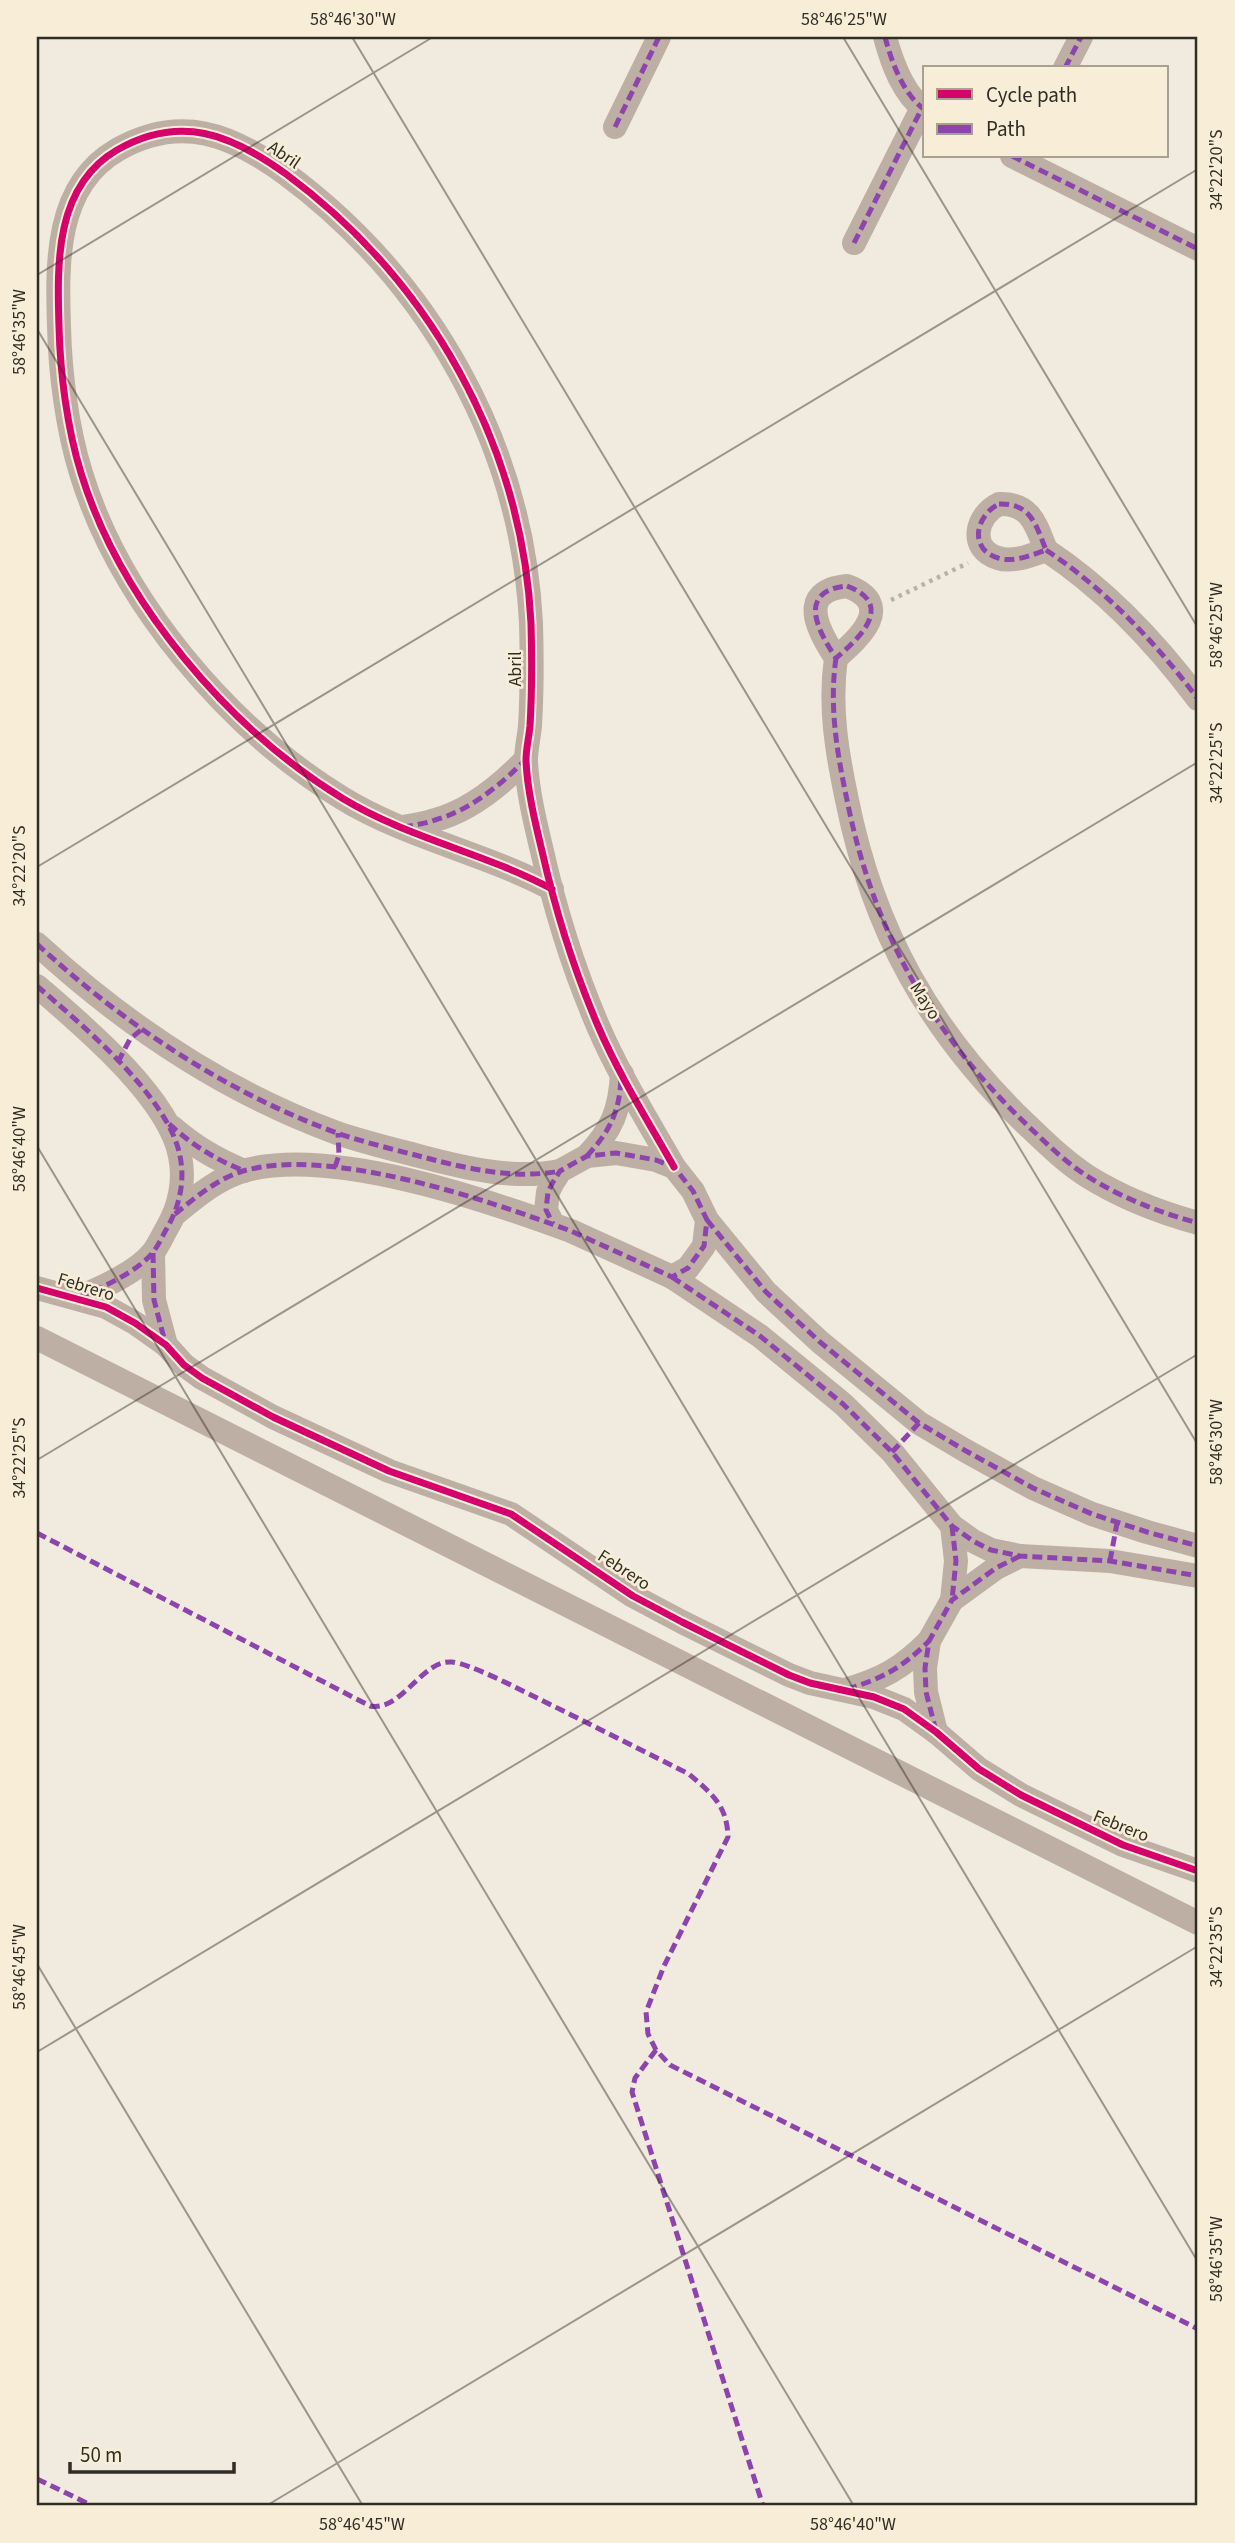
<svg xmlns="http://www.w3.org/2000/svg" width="1235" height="2543" font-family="'Source Sans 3',sans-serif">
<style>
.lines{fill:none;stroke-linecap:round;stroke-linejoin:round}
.path{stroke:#bab0a7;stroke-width:4.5;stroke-dasharray:3.5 5;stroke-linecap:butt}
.minor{stroke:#beafa4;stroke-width:24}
.quiet{stroke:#8e44ad;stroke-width:5;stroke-dasharray:10 5;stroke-linecap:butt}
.cycleway-casing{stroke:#f8eed8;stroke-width:11}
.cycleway{stroke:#d6006c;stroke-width:7}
.ticks{fill:none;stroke:#302d25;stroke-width:2;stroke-opacity:0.45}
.labels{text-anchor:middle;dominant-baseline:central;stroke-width:5;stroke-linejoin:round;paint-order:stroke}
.street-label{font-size:18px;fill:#302d25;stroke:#f8eed8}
.neatline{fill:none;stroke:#302d25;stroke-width:2.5}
.ticks-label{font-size:18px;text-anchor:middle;fill:#302d25}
</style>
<rect width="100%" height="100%" fill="#f1ebdf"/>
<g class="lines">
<!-- path -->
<path class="path" d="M891,600L968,563"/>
<!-- minor -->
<g class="minor">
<path d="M885,37C892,63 903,94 925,110"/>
<path d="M1065,68L1081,37"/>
<path d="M615,127L659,37"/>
<path d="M1012,156L1198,249"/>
<path d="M854,243L922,108"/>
<path d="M999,504C1031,503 1036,525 1046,550C1032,555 1013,563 998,558C968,549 976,515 999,504Z"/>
<path d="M1046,550C1105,589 1156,643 1198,699"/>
<path d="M847,586C895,604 861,637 836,658C818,631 796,591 847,586Z"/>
<path d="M836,658C829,706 837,753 847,800C873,930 930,1032 1026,1124C1045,1142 1064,1161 1087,1176C1122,1198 1158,1212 1198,1223"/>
<path d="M403,827C414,825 425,824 435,820C469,811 502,784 526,759"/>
<path d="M552,889C485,853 407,838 342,798C228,728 120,601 81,473C67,428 60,372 59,326C57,263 55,186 117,150C180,114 231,134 286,174C430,281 522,444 531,623C532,657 532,692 530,726C529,737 526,749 526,760C527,789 535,822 542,851C555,909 574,970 598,1026C619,1075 648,1121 674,1167"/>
<path d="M37,944C124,1024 225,1092 337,1133C363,1142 392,1149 419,1156C464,1168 514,1180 560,1171"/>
<path d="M37,986C81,1024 169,1097 180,1156C185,1180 180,1206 167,1228C163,1235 159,1244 154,1251C138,1272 101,1288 77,1298"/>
<path d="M172,1127C195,1147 216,1159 244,1171"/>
<path d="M587,1156C612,1130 620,1110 622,1074"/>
<path d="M175,1214C196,1197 217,1179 243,1171C330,1146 487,1200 571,1231L672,1277L688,1268L704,1246L707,1220L693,1191L674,1167L656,1160L616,1153L587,1156L560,1171L553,1182L548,1192L546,1210L553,1224"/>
<path d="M707,1220L766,1292L820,1342L919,1423L966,1451L1033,1488L1092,1514L1147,1532L1198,1546"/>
<path d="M153,1253L154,1300L166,1345"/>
<path d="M672,1277L760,1336L843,1404L892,1452L952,1526L973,1541L991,1550L1020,1556L1110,1561L1198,1576"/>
<path d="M37,1288L106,1307L135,1323L166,1345L184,1365L202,1378L273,1417L389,1471L511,1514L633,1596L682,1622L789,1675L810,1683L874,1697L904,1709L936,1732L979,1769L1021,1795L1123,1845L1198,1871"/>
<path d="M37,1338L1198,1923"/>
<path d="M952,1526L956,1561L952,1600"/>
<path d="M845,1690C882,1679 901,1669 929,1641"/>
<path d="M936,1732L926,1692L925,1668L929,1641L952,1600L996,1568L1020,1556"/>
</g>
<!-- quiet -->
<g class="quiet">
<path d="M885,37C892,63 903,94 925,110"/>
<path d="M1065,68L1081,37"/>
<path d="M615,127L659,37"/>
<path d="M1012,156L1198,249"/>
<path d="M854,243L922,108"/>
<path d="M999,504C1031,503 1036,525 1046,550C1032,555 1013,563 998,558C968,549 976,515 999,504Z"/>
<path d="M1046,550C1105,589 1156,643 1198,699"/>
<path d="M847,586C895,604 861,637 836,658C818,631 796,591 847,586Z"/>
<path d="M836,658C829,706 837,753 847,800C873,930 930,1032 1026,1124C1045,1142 1064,1161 1087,1176C1122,1198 1158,1212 1198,1223"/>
<path d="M403,827C414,825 425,824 435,820C469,811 502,784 526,759"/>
<path d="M37,944C124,1024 225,1092 337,1133C363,1142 392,1149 419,1156C464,1168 514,1180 560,1171"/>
<path d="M37,986C81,1024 169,1097 180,1156C185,1180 180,1206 167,1228C163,1235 159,1244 154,1251C138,1272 101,1288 77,1298"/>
<path d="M118,1062L130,1039L141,1030"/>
<path d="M169,1124C194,1146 213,1158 244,1171"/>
<path d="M587,1156C610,1131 620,1111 621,1077"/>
<path d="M335,1167L339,1155L338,1133"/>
<path d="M175,1214C196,1197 217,1179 243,1171C330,1146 487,1200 571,1231L672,1277L688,1268L704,1246L707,1220L693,1191L674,1167L656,1160L616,1153L587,1156L560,1171L553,1182L548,1192L546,1210L553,1224"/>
<path d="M707,1220L766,1292L820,1342L919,1423L966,1451L1033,1488L1092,1514L1147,1532L1198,1546"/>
<path d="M153,1253L154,1300L165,1342"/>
<path d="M672,1277L760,1336L843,1404L892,1452L952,1526L973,1541L991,1550L1020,1556L1110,1561L1198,1576"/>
<path d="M892,1452L919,1423"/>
<path d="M952,1526L956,1561L952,1600"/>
<path d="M37,1533L370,1706C402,1712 422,1659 452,1662C470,1664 513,1686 531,1695C584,1721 637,1748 689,1774C712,1794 727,1805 728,1837L664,1966L646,2012L648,2034L656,2050L670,2065L1198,2329"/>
<path d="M1110,1561L1117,1523"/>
<path d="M847,1689C882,1679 903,1667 929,1641"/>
<path d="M936,1731L926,1692L925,1668L929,1641L952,1600L996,1568L1020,1556"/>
<path d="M656,2050L635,2078L632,2092L763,2506"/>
<path d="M37,2479L93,2506"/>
</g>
<!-- cycleway casing -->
<g class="cycleway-casing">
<g id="cycleway">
<path d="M552,889C485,853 407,838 342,798C228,728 120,601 81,473C67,428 60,372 59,326C57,263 55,186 117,150C180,114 231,134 286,174C430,281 522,444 531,623C532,657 532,692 530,726C529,737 526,749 526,760C527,789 535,822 542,851C555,909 574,970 598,1026C619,1075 648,1121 674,1167"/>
<path d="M37,1288L106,1307L135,1323L166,1345L184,1365L202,1378L273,1417L389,1471L511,1514L633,1596L682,1622L789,1675L810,1683L874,1697L904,1709L936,1732L979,1769L1021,1795L1123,1845L1198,1871"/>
</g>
</g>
<!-- cycleway -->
<use href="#cycleway" class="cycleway"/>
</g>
<!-- ticks -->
<path class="ticks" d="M352,37L1198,1445M843,37L1198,628M37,275L433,37M37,329L1198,2262M37,867L1198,169M37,1146L854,2506M37,1460L1198,762M37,1964L363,2506M37,2052L1198,1354M266,2506L1198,1946"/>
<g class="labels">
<!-- street labels -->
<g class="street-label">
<text transform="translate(284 155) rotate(34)">Abril</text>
<text transform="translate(515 669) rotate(-90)">Abril</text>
<text transform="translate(925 1001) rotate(57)">Mayo</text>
<text transform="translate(86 1287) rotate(17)">Febrero</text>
<text transform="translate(624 1570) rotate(33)">Febrero</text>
<text transform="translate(1121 1826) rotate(22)">Febrero</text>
</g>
</g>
<!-- border -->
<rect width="1235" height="2543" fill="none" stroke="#f8eed8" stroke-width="77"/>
<!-- legend -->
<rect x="923" y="66" width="245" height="91" fill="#f8eed8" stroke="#a8a190" stroke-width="2"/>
<rect x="937" y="89" width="35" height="10" fill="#d6006c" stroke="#a8a190" stroke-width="2"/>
<text x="986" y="102" font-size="21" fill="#302d25">Cycle path</text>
<rect x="937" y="124" width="35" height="10" fill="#8e44ad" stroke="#a8a190" stroke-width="2"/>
<text x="986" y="136" font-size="21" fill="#302d25">Path</text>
<!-- scale -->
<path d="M70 2462v10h164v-10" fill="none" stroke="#302d25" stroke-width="3.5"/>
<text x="80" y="2462" font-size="21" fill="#302d25" stroke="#f8eed8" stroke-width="5" paint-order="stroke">50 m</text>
<rect x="38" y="38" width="1158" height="2466" class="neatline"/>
<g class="ticks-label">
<text x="353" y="25">58°46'30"W</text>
<text x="844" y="25">58°46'25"W</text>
<text transform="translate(1216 170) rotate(-90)" y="6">34°22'20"S</text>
<text transform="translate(19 332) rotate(-90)" y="6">58°46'35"W</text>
<text transform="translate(1216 625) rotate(-90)" y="6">58°46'25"W</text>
<text transform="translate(1216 763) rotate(-90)" y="6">34°22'25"S</text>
<text transform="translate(19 866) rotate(-90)" y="6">34°22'20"S</text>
<text transform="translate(19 1149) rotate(-90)" y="6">58°46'40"W</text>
<text transform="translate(1216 1442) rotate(-90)" y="6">58°46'30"W</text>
<text transform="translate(19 1458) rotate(-90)" y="6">34°22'25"S</text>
<text transform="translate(1216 1947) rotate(-90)" y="6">34°22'35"S</text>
<text transform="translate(19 1967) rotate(-90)" y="6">58°46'45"W</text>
<text transform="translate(1216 2259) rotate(-90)" y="6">58°46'35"W</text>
<text x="362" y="2530">58°46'45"W</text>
<text x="853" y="2530">58°46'40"W</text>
</g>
</svg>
